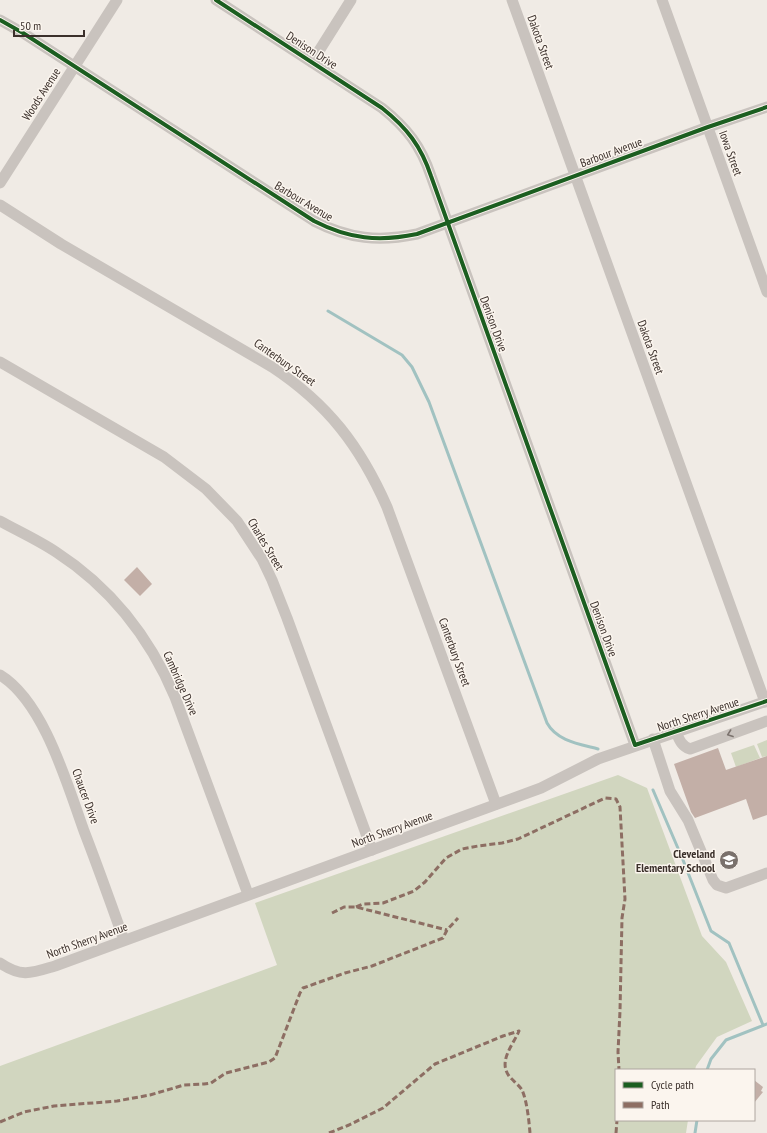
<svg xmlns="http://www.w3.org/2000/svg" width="767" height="1133" font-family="'PT Sans Narrow',sans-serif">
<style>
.green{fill:#d1d6bf}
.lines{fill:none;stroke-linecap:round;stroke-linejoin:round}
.stream{stroke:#a1c2c1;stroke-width:3}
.building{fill:#c3afa7}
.minor{stroke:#c9c3be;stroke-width:11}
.quiet{stroke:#8d6e63;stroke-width:3;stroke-dasharray:6 3;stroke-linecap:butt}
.cycleway-casing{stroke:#fbf5ee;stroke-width:6}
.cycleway{stroke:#1b5e20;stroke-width:4}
.oneway{stroke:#7b726d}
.labels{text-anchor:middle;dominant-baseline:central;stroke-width:3;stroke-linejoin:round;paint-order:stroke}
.street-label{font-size:12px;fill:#3b302b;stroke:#fbf5ee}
.poi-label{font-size:12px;font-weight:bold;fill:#3b302b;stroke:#fbf5ee;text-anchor:end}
</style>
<rect width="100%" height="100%" fill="#f0ebe5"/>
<!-- green -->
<g class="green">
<path d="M767,740V756L762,757L757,744Z"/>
<path d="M754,745L760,758L736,767L731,753Z"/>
<path d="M618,775L647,788L702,936L726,962L752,1021L717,1037L696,1066L695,1070H616V1120H688L686,1133H0V1066L277,965L255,903Z"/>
</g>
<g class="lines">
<!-- stream -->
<g class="stream">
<path d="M328,311L402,355L412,367L429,402L547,723C557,741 579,744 598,749"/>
<path d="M653,790L683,860L711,931L729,943L763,1025"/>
<path d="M707,1070L711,1059L726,1040L767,1024"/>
<path d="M695,1133L697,1120"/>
</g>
</g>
<!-- building -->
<g class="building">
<path d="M137,567L152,584L140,596L124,580Z"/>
<path d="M718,748L726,770L767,756V815L753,820L746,799L695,818L691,812L674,764Z"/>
<path d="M754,1080L763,1087L761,1091L763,1092L754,1103Z"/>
</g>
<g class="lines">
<!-- minor -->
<g class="minor">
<path d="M216,0L382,108C407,128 421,146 431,176L635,745"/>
<path d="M512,0L765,702"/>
<path d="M662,0L767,292"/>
<path d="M0,20L23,33L314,221C349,239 379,242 417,234L708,127L767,107"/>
<path d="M312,62L351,0"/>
<path d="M0,183L117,0"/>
<path d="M0,205L61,244L272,367C328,404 360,446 387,507L496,804"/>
<path d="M0,362L164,457L206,489L237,521L262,559L272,580L287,618L372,850"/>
<path d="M0,521C18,531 38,540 56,552C110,587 150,638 175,697L248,894"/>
<path d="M0,675C44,702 67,784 84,831C98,867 111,904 124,940"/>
<path d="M676,732C679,739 681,746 690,749L767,721"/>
<path d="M653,739L670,791L688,820L713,880L717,885L726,888L767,873"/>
<path d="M0,963C22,978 32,973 55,966L541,788L598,759L767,701"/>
</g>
<!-- quiet -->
<g class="quiet">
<path d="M356,907L363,904L383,903L414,891L425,882L446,858L462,849L478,846L502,843L518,839L605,798L616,799L620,807L625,899L622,918L620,1011L618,1052L619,1070"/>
<path d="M332,913L344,907H356L447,930"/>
<path d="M0,1122L24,1112L54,1106L117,1101L150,1095L184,1085L204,1084L211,1083L226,1073L269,1062L275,1058L300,993L303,988L345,973L372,966L443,938L447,930L458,918"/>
<path d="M329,1133L349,1125L383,1108L435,1064L503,1036L519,1031C513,1045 498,1061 509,1076C513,1081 519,1085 522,1090C527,1101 529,1121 530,1133"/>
<path d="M616,1133L617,1120"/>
</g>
<!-- cycleway casing -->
<g class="cycleway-casing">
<g id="cycleway">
<path d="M216,0L382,108C407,128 421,146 431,176L635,745L767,701"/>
<path d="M0,20L23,33L314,221C349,239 379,242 417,234L708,127L767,107"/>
</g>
</g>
<!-- cycleway -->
<use href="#cycleway" class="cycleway"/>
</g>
<!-- one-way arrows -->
<defs><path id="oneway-chevron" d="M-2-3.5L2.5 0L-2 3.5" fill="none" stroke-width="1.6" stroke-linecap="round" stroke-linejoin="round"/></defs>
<use class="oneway" href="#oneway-chevron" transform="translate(730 734) rotate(160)"/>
<!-- icons -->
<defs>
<g id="school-disc" transform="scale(1)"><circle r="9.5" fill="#7a716c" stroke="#fbf5ee"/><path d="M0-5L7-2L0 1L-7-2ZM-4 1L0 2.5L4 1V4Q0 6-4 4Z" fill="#fff"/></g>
</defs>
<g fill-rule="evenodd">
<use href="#school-disc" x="729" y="860"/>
</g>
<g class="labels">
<!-- street labels -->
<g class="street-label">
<text transform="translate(541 42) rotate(70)">Dakota Street</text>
<text transform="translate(312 50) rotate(33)">Denison Drive</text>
<text transform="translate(41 94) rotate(-57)">Woods Avenue</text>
<text transform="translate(611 152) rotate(-20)">Barbour Avenue</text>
<text transform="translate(731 153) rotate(70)">Iowa Street</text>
<text transform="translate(304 201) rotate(31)">Barbour Avenue</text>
<text transform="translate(494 324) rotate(70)">Denison Drive</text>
<text transform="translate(651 347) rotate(70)">Dakota Street</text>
<text transform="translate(285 362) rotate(35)">Canterbury Street</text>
<text transform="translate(266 544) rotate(59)">Charles Street</text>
<text transform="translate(604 629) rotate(70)">Denison Drive</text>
<text transform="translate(455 652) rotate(70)">Canterbury Street</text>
<text transform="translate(181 683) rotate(66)">Cambridge Drive</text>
<text transform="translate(698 714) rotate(-18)">North Sherry Avenue</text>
<text transform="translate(86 796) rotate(70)">Chaucer Drive</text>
<text transform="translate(392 829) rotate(-20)">North Sherry Avenue</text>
<text transform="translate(87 940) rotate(-20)">North Sherry Avenue</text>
</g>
<!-- poi labels -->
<g class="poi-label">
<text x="715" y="853">Cleveland<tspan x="715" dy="14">Elementary School</tspan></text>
</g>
</g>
<!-- legend -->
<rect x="615" y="1069" width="140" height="52" fill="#fbf5ee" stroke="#aea6a0"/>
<rect x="623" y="1082" width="20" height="6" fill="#1b5e20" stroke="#aea6a0"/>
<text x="651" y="1089" font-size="12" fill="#3b302b">Cycle path</text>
<rect x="623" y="1102" width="20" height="6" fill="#8d6e63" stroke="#aea6a0"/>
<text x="651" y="1109" font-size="12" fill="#3b302b">Path</text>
<!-- scale -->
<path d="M14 30v6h70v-6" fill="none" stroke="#3b302b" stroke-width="2"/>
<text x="20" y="30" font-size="12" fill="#3b302b" stroke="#fbf5ee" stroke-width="3" paint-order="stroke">50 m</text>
</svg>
